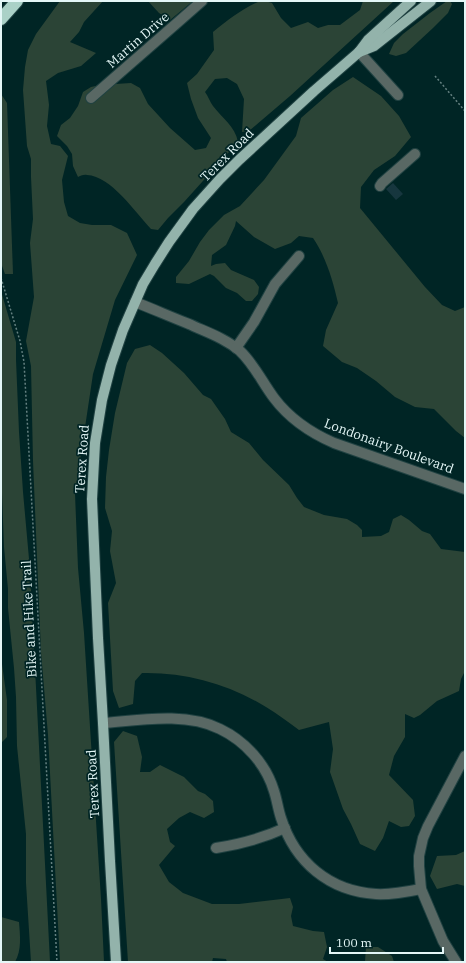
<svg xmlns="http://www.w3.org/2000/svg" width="466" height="963" font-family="'IBM Plex Serif',serif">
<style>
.green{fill:#2b4436}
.building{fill:#16363e}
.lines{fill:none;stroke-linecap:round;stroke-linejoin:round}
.minor-casing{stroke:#204242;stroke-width:12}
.major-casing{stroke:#204242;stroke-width:12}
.highway-casing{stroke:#204242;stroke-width:14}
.path{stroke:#648181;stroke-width:1.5;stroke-dasharray:2 2;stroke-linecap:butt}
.minor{stroke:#596864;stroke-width:10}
.major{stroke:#93b3ab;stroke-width:10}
.highway{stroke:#aad1c7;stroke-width:12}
.labels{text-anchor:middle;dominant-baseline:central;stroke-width:3.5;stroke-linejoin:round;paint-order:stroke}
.street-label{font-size:13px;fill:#e4f7f7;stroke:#002525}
</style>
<rect width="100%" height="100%" fill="#002525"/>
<!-- green -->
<g class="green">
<path d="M60,1H103L84,22L79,32L70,42L96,53L81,66L58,73L46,81L49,105L47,126L51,144L60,146L68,156L62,180L64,202L68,216L80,223L92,225H111L127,233L137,255L115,300L93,374L75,494L78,568L84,633L101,899L104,962H60L48,735L41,652L33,461L31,366L26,341L34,297L30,243L33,219L31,177V159L27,146L23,90L25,67L28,50L36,34Z"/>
<path d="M148,1H193L170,20L159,13Z"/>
<path d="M260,1H265L272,3L281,18L291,28L308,22L318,28L328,25H340L360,10L363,1H394L290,96L249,131L242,132L244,99L237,84L227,78L215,79L205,92C208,96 210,102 213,106C222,118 235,126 238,142L184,202L168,218L158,230L151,229C135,212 111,176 87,175C84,174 80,176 78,177L73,166L72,154L67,146L57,136L61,125L70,118L78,106L83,92L91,87L100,85L131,83L140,88L148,104L170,128L195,150L206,148L211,138L198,118L191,99L187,83L197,74L214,50L213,32C228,20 242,9 260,1Z"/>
<path d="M447,1H450L452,4L448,13L433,28L406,53L396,56L389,54L394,43L403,34L430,13Z"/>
<path d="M353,77L381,96L399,116L411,137L395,156L374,170L361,187L360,208L425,287L442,305L455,311L465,307V438L456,431L434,409L415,407L395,397L376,381L357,368L342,362L323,346L326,330L338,303C333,281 326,257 313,238L299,236L291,243L275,249L254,237L236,221L235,226L226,245L212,255L211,266L216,264L225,263L231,270L254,280L259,287L258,294L252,301H246L237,293L226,288L214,276L210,274L189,284L176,283V277L189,261L200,242L209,230L224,215L240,206L264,180L296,136L301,118L333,90Z"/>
<path d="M1,94L7,103L13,274H5L1,263Z"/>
<path d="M1,291L16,342V360L19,432L23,492L30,570L50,962H31L26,883V834L17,746L16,697L14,668L8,608V589L4,547L1,466Z"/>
<path d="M150,345L162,353L184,373L203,395L211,399L225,419L231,432L249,443L263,460L289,485L297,498L304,507L324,515L347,519L357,525L362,530V537L381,536L389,532L393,519L401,515L409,520L422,531L430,534L441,549L465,552V671L461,679L459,691L437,701L420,715L414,718L405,714V737L394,756L389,775L413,800L415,816L409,826L401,827L389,821L383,838L375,851L360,844L351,824L343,809L330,772L333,749L329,722L299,730C288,722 278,714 266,707C229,684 185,672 142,673L135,681L133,704L119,708L113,691L108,603L116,583L110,551L112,531L105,508L106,477L109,450L115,413L127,363L135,349Z"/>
<path d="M1,639L2,664L7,700V737L1,743Z"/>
<path d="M123,731L137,736L142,757L140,772H150L160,765L184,777L198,791L205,794L213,801L214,812L204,818L190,812L179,818L167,829L170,842L175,846L159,865L169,882L183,893L212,904H239L290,898L293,907L291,916L293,926L313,931L324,932L327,947L323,959L328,962H227L226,959L213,958L212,962H128L114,742Z"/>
<path d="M465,851V886L457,884L437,889L430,876L437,856L456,855Z"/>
<path d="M1,917L19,922C20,935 22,950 15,962H1Z"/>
<path d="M366,947H378L392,956L394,962H365Z"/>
</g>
<!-- building -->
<path class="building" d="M393,183L403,194L396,200L386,189Z"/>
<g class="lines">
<!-- minor casing -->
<g class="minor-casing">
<g id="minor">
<path d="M359,52L398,95"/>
<path d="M91,98L177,23L202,1"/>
<path d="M380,186L382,183L415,154"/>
<path d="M135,302C153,309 171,317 189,324C206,332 225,338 240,351C254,364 262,382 274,398C289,418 311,433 334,443L465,489"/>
<path d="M236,348L254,322L275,284L299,256"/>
<path d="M103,723C140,720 186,712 220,729C245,741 266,764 274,791C277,800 278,809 281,818C295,862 329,891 376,894C391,895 406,892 421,889"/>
<path d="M216,848C241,844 261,839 285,828"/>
<path d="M456,962L443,941L421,889L419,866V856L423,838L428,826L465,756"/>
</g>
</g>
<!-- major casing -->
<g class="major-casing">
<g id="major">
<path d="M359,52L374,46L431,1"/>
<path d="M116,962L110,861L103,723L98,638L92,499L95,443L102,400L111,365L123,330L143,284L155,264L169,242L193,209L220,179L239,160L314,91L359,52L368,40L411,1"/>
</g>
</g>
<!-- highway casing -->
<g class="highway-casing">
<path id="highway" d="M1,19L17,1"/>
</g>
<!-- path -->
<g class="path">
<path d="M435,76L465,111"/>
<path d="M1,278L20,341L24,362L57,962"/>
</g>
<!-- minor -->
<use href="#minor" class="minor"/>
<!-- major -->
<use href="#major" class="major"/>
<!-- highway -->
<use href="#highway" class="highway"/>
</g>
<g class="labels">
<!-- street labels -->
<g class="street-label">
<text transform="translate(138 40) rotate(-41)">Martin Drive</text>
<text transform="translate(227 155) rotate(-45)">Terex Road</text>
<text transform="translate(389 446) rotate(20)">Londonairy Boulevard</text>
<text transform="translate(82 459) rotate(-86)">Terex Road</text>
<text transform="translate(29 619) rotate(-93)">Bike and Hike Trail</text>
<text transform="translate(93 784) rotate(-93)">Terex Road</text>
</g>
</g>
<!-- border -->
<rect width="466" height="963" fill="none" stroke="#e4f7f7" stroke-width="4"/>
<!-- scale -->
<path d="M330 947v6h113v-6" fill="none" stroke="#e4f7f7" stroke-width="2"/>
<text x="336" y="947" font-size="12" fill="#e4f7f7" stroke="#002525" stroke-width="3" paint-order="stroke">100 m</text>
</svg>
